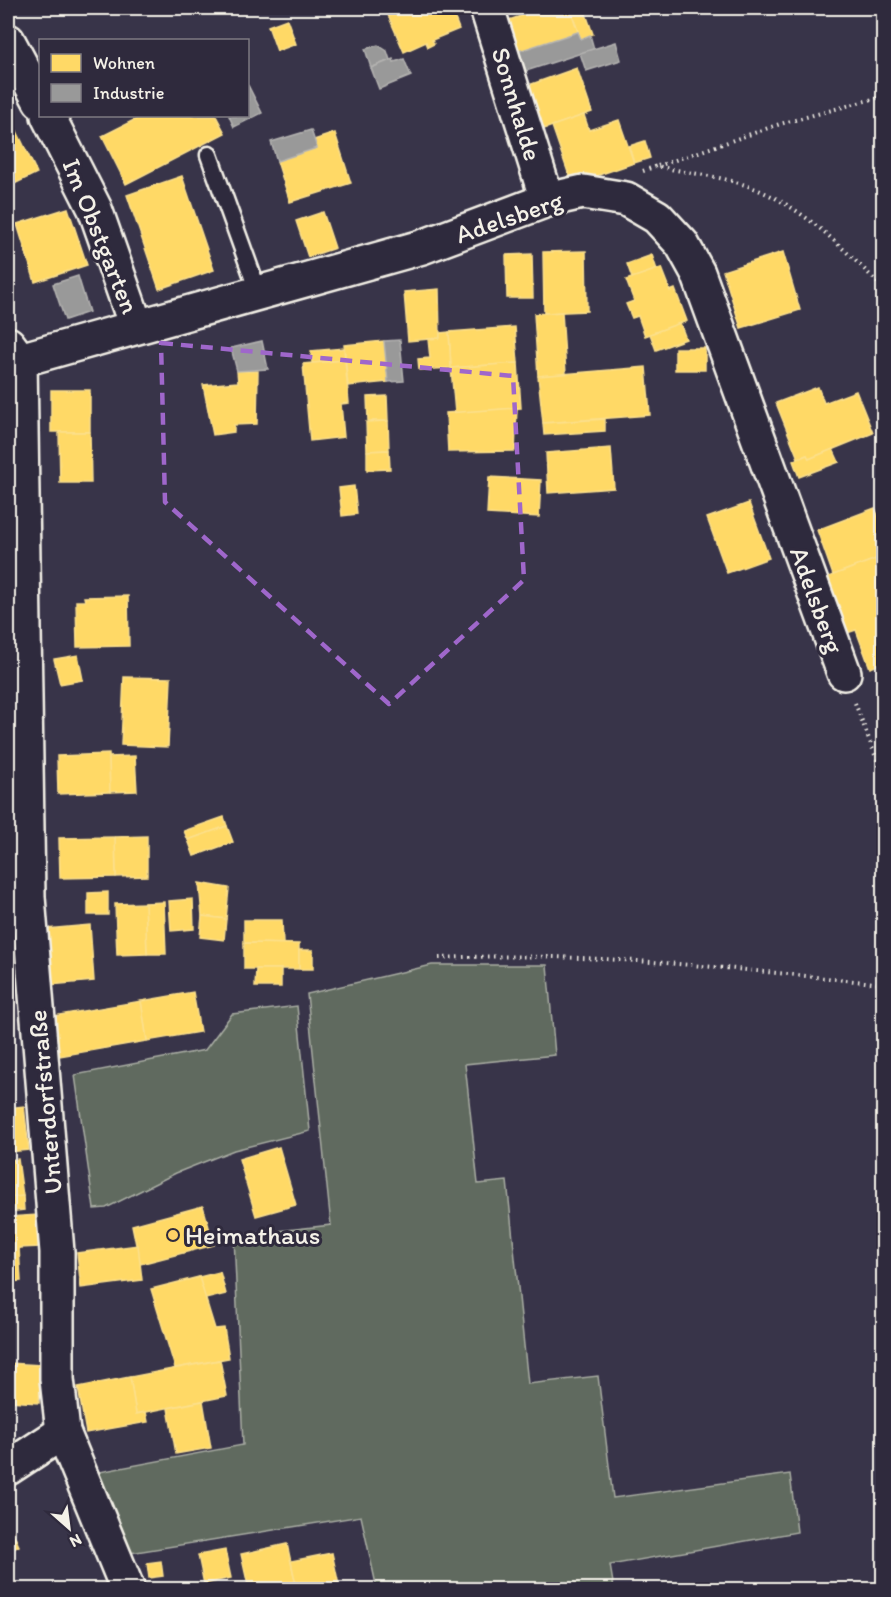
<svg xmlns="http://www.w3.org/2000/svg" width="891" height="1597" font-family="Itim,sans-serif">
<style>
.green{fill:#606a5f;stroke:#aaaea4;stroke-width:1.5}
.homes{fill:#ffd966;stroke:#fce08d;stroke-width:1.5}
.industry{fill:#999;stroke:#b4b3b1;stroke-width:1.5}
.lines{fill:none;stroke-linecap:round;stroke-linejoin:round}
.lane-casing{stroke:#f4f1e8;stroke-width:21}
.street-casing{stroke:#f4f1e8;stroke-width:38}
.path{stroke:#f4f1e8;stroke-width:4;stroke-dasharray:1.5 4.5;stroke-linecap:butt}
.lane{stroke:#2f2a3d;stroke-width:16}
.street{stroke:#2f2a3d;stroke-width:33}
.marked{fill:none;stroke:#9f67cb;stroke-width:4.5;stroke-dasharray:12 8;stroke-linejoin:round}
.poi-dot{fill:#ffd166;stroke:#2f2a3d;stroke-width:2}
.labels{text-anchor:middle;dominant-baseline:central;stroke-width:6;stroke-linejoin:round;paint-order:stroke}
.street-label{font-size:26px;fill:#f4f1e8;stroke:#2f2a3d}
.poi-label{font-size:26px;fill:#f4f1e8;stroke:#2f2a3d;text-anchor:start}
</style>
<rect width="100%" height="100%" fill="#383449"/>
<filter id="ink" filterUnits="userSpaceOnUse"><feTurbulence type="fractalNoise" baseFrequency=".0167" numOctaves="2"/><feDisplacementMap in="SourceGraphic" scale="12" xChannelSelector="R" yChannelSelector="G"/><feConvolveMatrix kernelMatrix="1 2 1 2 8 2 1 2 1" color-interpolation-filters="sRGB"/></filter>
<g filter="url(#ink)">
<!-- green -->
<g class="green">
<path d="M432,965H547L555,1055L465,1064L478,1184L507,1181L528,1384L598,1376L613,1498L790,1474L797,1532L610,1565L614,1589H377L361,1516L124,1554L94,1473L243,1445L234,1236L331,1225L307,994Z"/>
<path d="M297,1006L310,1131L234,1150L176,1173L106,1208L94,1209L75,1075L205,1050L232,1014Z"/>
</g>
<!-- homes -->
<g class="homes">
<path d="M385,8H451L459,29L432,40L434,44L428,47L426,42L404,52Z"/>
<path d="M544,8H570L578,32L519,51L509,20Z"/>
<path d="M570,8H584L593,34L581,39Z"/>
<path d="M287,19L296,44L277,51L268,26Z"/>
<path d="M577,68L592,112L544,129L529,85Z"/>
<path d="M584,115L589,130L619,120L634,163L572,184L552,126Z"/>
<path d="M142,116H216L225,133L126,184L102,136Z"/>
<path d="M16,129L37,173L8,187V133Z"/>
<path d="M335,133L351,183L290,202L277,161L317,148L314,140Z"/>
<path d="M645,141L650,158L634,163L629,146Z"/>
<path d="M182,176L214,270L159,289L127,195Z"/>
<path d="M68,208L87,265L35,282L17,224Z"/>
<path d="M323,212L335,248L308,257L296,221Z"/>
<path d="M586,251L587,311L544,313L543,252Z"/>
<path d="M783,252L800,310L741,328L723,271Z"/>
<path d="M532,254L533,298H507L506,255Z"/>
<path d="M652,255L657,270L632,278L627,264Z"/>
<path d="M661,268L670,291L675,289L687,321L645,336L638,316L632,318L626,304L634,301L626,280Z"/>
<path d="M439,289L440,338L408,341L404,292Z"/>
<path d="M562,312L566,374L538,376L534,314Z"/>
<path d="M680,323L686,339L656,350L650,334Z"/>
<path d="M515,327L518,363L451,368L449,332Z"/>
<path d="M449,332L451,368L419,370L418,359L430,358L428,339L440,338V333Z"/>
<path d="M384,341L388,382L348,386L344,345Z"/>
<path d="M344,348L345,360L312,363L311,351Z"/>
<rect x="675" y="348" width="30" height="22"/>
<path d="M345,360L349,403L341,404L344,437L310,441L303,364Z"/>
<path d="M518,363L521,408L455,413L451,368Z"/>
<path d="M646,367L650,415L543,423L538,376Z"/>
<path d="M237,371H258L257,424L234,425V432L213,435L203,385L238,382Z"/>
<path d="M818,387L824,403L856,391L873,433L809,459L807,455L798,458L776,403Z"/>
<rect x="51" y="390" width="39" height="42"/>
<path d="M387,396L388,421H368L367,397Z"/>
<path d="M517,408L515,451L448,452L446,413Z"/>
<path d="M605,419V431L544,435L543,423Z"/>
<path d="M388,421L389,450L367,451L366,422Z"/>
<path d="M59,432H90L91,483H60Z"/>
<path d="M611,448L614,488L548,493L546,453Z"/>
<path d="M833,449L839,462L799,477L793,461L807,455L809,459Z"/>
<path d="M389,450L390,469L367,470V451Z"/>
<path d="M489,477L541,480L539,517L487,514Z"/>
<path d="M354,486L357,514L342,516L339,488Z"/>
<path d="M749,503L769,558L727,573L707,518Z"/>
<path d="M875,508L884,531V556L833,575L817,530Z"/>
<path d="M884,556V663L870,668L856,630L844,634L823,579Z"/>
<path d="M128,596L129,646L77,647L76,601H85L84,597Z"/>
<path d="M78,655L83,680L60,684L54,659Z"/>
<path d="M124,677L171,678L168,747L121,745Z"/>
<path d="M109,754L110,792L58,794L57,756Z"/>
<path d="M135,756L137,791L110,792L109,757Z"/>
<path d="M224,817L227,826L188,840L184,831Z"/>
<path d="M227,826L233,842L194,856L188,840Z"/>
<path d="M147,836V876L116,877L115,837Z"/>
<path d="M115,837L116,877L60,878L59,838Z"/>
<path d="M199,883L229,888L226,919L202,916Z"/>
<path d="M108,892V915H88V893Z"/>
<path d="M193,899L194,929L171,931L169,901Z"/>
<path d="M164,902L166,954H147L145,903Z"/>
<path d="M145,903L147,954L117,955L115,904Z"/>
<path d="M202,916L226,919L224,940L200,937Z"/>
<path d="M244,920H282L283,944L244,943Z"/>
<path d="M90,925L94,981L50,985L46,929Z"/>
<path d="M244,943L299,944V969H244Z"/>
<rect x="299" y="950" width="14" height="19"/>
<path d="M256,969H281V987H255Z"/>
<path d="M193,992L200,1032L147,1041L141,1001Z"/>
<path d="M141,1001L147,1041L60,1056L53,1016Z"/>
<path d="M24,1106L29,1150L8,1152V1108Z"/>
<path d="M279,1147L296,1205L256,1216L239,1159Z"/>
<path d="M18,1159L23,1196L8,1198V1160Z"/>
<path d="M23,1196L24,1210L8,1212V1198Z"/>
<path d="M203,1206L214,1245L140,1264L132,1225Z"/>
<path d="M38,1215L40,1247L19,1248L21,1281L8,1282V1217Z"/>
<path d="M138,1245L142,1280L81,1288L77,1253Z"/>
<path d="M220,1272L226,1294L205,1299L199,1277Z"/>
<path d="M199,1277L215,1329L224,1328L229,1358L175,1368L151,1289Z"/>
<path d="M220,1360L227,1396L136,1414L130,1377Z"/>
<path d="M8,1363L41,1365L39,1403L8,1401Z"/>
<path d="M130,1377L136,1414L146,1412L148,1422L86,1433L78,1387Z"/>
<path d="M203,1401L211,1448L176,1454L168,1408Z"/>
<path d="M8,1522L19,1546L8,1552Z"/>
<path d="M287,1544L297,1590H249L241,1554Z"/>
<path d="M225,1550L231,1578L204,1584L198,1555Z"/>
<path d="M332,1553L340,1590H297L291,1561Z"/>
<path d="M161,1561L163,1576L149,1578L147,1563Z"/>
</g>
<!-- industry -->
<g class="industry">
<path d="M578,32L581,39L590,35L594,49L526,71L519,51Z"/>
<path d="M616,42L621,60L586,71L580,53Z"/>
<path d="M378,45L387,51L390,60L371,68L365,49Z"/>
<path d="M393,59L394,62L404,59L411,76L379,89L371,68Z"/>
<path d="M248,85L262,113L234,127L229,116H248Z"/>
<path d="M311,130L317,148L277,161L271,142Z"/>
<path d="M78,276L89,312L65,320L53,284Z"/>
<path d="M400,340L404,381L388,382L384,341Z"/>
<path d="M262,341L268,369L237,371L231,348Z"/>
</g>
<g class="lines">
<!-- lane casing -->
<g class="lane-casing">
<path id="lane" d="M209,155L259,294"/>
</g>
<!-- street casing -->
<g class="street-casing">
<g id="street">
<path d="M487,8L547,200"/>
<path d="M8,41L40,101"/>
<path d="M48,116L95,209L136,326"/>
<path d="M8,344L20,360L28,897L57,1252V1379L63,1432L128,1590"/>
<path d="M20,360L422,247L547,200L583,192L626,199L657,217L682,244L698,273L844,673"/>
<path d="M8,1468L63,1432"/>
</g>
</g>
<!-- path -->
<g class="path">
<path d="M658,166L780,124L884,96"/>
<path d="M643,171L657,166C686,173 721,176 748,186C802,205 844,249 884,289"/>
<path d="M855,703L884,778"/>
<path d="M439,958C588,951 736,969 884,984"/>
</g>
<!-- lane -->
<use href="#lane" class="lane"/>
<!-- street -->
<use href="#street" class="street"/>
</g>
</g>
<!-- marked area -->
<path class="marked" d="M161,343L513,376L524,580L389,704L165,502Z"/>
<!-- markers -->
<circle class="poi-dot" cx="173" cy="1235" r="6"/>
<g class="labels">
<!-- street labels -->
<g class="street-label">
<text transform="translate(517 104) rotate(73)">Sonnhalde</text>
<text transform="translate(509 217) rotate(-19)">Adelsberg</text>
<text transform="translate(101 236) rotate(68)">Im Obstgarten</text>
<text transform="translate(817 600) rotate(70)">Adelsberg</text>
<text transform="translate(45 1102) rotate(-95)">Unterdorfstraße</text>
</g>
<!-- poi labels -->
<g class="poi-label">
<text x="185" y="1235">Heimathaus</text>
</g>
</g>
<!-- margin -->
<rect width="891" height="1597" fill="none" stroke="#2f2a3d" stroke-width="30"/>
<rect x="15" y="15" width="861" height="1567" fill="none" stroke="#f4f1e8" stroke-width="2" filter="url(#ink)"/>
<!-- legend -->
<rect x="39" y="39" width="210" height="78" fill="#2f2a3d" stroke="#7e7a81" stroke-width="1.5"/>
<rect x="51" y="54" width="30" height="18" fill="#ffd966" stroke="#7e7a81" stroke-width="1.5"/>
<text x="93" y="69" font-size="18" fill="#f4f1e8">Wohnen</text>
<rect x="51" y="84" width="30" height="18" fill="#999999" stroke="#7e7a81" stroke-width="1.5"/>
<text x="93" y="99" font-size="18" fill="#f4f1e8">Industrie</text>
<!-- north arrow -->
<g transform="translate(69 1528) rotate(152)" stroke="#2f2a3d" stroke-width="4.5" paint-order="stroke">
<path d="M0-4.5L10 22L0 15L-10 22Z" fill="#f4f1e8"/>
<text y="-9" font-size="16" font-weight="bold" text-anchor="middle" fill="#f4f1e8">N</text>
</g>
</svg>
